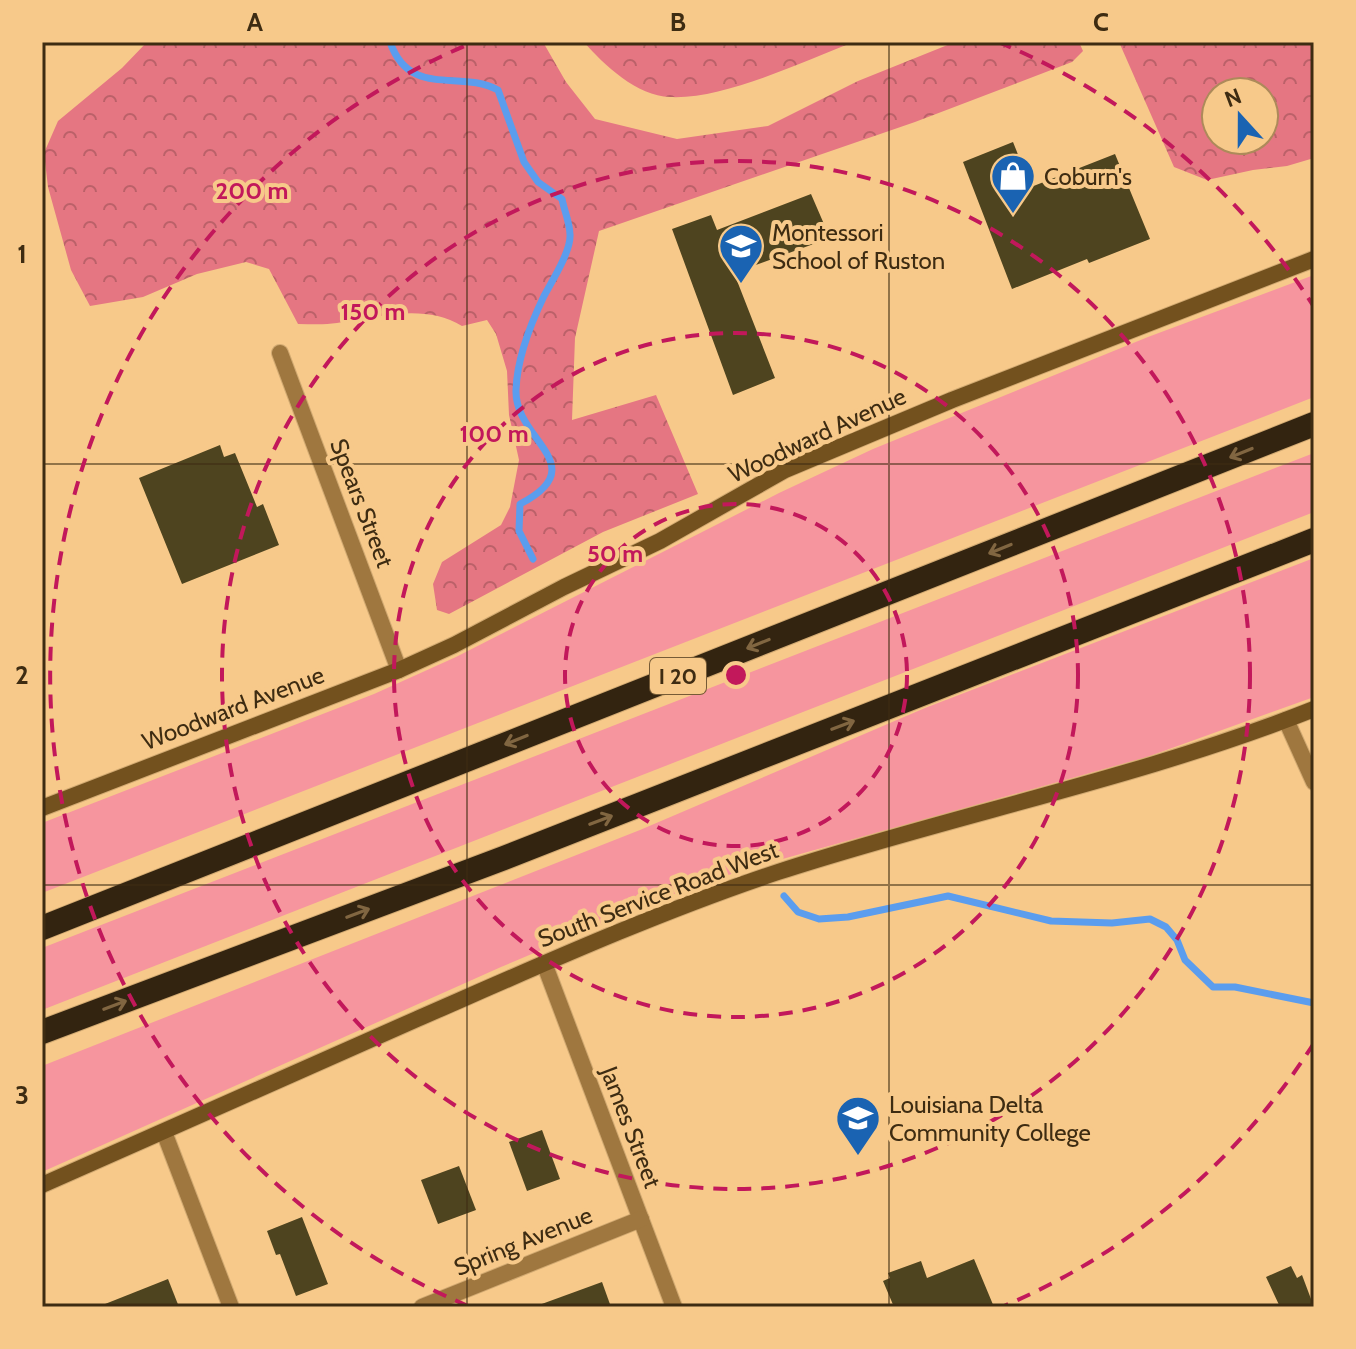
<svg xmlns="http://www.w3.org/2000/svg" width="1356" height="1349" font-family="Cabin,sans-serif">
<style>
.grass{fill:#f6959e}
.forest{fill:url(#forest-crowns);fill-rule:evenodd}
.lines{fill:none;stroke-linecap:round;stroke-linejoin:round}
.stream{stroke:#5b9dee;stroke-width:7}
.building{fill:#4e441f}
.street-casing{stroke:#d2aa72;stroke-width:18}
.secondary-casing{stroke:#d2aa72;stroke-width:18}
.highway-casing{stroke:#d2aa72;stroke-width:26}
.street{stroke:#9f773f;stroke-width:16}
.secondary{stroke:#73511e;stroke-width:16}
.highway{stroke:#332410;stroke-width:24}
.oneway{stroke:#816641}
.grid{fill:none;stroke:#3e2c12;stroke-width:2;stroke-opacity:0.55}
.ring{fill:none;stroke:#c2185b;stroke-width:4;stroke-dasharray:14 10}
.labels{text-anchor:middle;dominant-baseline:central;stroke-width:8;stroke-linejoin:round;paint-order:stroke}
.shield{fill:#f7c98a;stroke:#765b36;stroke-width:2}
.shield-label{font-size:22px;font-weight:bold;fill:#3e2c12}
.poi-label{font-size:24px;fill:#3e2c12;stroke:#f7c98a;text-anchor:start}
.street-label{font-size:24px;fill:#3e2c12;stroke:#f7c98a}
.centre{fill:#c2185b;stroke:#f7c98a;stroke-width:4}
.ring-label{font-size:24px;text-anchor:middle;font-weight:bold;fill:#c2185b;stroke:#f7c98a;stroke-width:8;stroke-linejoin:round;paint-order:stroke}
.neatline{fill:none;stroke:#3e2c12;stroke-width:3}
.grid-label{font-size:26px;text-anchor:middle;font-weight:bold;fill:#3e2c12}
</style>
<defs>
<pattern id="forest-crowns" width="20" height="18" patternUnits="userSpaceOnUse" patternTransform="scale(2)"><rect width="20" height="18" fill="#e57682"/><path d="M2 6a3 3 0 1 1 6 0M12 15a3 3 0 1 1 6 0" fill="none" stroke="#bb6169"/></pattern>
</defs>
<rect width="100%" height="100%" fill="#f7c98a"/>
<!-- grass -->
<g class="grass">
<path d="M1314,275V397L42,893V823L374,694L456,657L779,493L873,449L1148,337Z"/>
<path d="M1314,453V512L42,1010V948Z"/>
<path d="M1314,558V697L1147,757L743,870L679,892L501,967L42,1172V1066L640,830L925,708Z"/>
</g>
<!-- forest -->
<g class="forest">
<path d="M147,42H543L566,82L595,119L677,139L768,126L858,81L955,42H1079L1083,51L1072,62L915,122L599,231L575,338L572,420L656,395L698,494L603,532L449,614L437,610L433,584L442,562L501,525L510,507L519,460L509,415L507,371L496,334L487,320L462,326C425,303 377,317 337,323C324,325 311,324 298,324L269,269L246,262L197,274L143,297L90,306L71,270L48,187L44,153L58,121L122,68Z"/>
<path d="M584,42H854C804,61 723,100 670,97C637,96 604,65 584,42Z"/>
<path d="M1119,42H1314V158L1287,166L1253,170L1207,180L1174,167ZM1216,92H1264V140H1216Z"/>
</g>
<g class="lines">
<!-- stream -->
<g class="stream">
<path d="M390,42C410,99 460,69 498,90L524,162L538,182L562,199C564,210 570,223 570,235C571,251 552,281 544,296C531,323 517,359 516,390C514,440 595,465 520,504L519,531L533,559"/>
<path d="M784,896L798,912L819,919L848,917L948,896L1051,921L1112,923L1150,919L1166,927L1177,940L1185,960L1213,987H1235L1314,1003"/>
</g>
</g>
<!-- building -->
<g class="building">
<path d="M1013,142L1031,187L1115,154L1150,239L1089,263L1087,259L1012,289L963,162Z"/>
<path d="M811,194L830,238L734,273L775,378L733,395L672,229L711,215L717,230Z"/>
<path d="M220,445L224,457L235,453L257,507L263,504L279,545L182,584L139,478Z"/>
<path d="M542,1130L560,1179L527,1191L509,1142Z"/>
<path d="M459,1166L476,1210L438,1224L421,1180Z"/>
<path d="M302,1217L328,1284L296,1296L280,1254L276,1255L267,1231Z"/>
<path d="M974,1259L994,1307H894L883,1281L890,1278L888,1273L921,1261L927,1278Z"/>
<path d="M1291,1266L1297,1278L1302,1275L1314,1307H1280L1266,1277Z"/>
<path d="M168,1279L179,1307H101L100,1306Z"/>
<path d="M602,1282L611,1307H540L539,1305Z"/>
</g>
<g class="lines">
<!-- street casing -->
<g class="street-casing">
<g id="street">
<path d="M280,353L399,670"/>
<path d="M1286,720L1314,782"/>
<path d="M544,963L674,1307"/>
<path d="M164,1132L231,1307"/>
<path d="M422,1307L641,1219"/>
</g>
</g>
<!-- secondary casing -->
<g class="secondary-casing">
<g id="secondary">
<path d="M42,808L399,670L454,645L564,587L660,541L785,470L952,400L1314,259"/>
<path d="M42,1185C167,1130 292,1075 417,1019C536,967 655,913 778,872C956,814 1140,778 1314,709"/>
</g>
</g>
<!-- highway casing -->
<g class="highway-casing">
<g id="highway">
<path d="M42,928L1314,424"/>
<path d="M42,1032L504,858L1314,540"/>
</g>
</g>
<!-- street -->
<use href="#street" class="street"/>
<!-- secondary -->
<use href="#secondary" class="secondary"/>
<!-- highway -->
<use href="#highway" class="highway"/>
</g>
<!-- one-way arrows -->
<defs><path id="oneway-shaft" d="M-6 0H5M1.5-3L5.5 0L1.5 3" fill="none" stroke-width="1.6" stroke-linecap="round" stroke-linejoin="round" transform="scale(2)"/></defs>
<g class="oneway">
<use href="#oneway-shaft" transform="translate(1241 453) rotate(158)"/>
<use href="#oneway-shaft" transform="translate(1000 549) rotate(158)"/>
<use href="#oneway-shaft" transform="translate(758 644) rotate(158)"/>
<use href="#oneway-shaft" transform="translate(843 725) rotate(-21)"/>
<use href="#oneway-shaft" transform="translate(516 740) rotate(158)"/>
<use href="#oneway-shaft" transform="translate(601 820) rotate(-21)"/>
<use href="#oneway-shaft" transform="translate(358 913) rotate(-21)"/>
<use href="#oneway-shaft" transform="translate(115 1005) rotate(-21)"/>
</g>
<!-- grid -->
<path class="grid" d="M467,42V1307M889,42V1307M42,464H1314M42,885H1314"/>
<!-- distance rings -->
<g class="ring">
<circle cx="736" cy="675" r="171"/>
<circle cx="736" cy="675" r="342"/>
<circle cx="736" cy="675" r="514"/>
<path d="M1314 1043A685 685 0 0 1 1004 1306M468 1306A685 685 0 0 1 474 42M998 42A685 685 0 0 1 1314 307"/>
</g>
<!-- icons -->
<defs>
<g id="shop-pin" transform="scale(2.3)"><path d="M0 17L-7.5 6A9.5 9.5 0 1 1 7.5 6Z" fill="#1a63b2" stroke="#f7c98a"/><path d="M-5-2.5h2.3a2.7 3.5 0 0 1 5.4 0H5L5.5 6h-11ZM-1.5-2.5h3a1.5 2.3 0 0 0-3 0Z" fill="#fff"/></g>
<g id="school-pin" transform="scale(2.3)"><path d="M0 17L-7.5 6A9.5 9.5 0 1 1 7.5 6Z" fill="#1a63b2" stroke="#f7c98a"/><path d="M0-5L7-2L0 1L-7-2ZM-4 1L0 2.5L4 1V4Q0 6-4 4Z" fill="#fff"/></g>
<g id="university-pin" transform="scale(2.3)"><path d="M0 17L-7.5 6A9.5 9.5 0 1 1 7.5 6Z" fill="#1a63b2" stroke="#f7c98a"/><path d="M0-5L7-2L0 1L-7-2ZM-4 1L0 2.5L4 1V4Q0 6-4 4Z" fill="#fff"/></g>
</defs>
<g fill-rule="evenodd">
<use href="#shop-pin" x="1013" y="176"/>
<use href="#school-pin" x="741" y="246"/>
<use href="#university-pin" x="858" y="1118"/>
</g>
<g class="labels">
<!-- shield labels -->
<rect class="shield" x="650" y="658" width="56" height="36" rx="6"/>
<g class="shield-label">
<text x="678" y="676">I 20</text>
</g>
<!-- poi labels -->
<g class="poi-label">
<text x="1044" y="176">Coburn's</text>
<text x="772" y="232">Montessori<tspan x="772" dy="28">School of Ruston</tspan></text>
<text x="889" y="1104">Louisiana Delta<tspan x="889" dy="28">Community College</tspan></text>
</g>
<!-- street labels -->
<g class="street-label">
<text transform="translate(817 435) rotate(-25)">Woodward Avenue</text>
<text transform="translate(362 503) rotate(69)">Spears Street</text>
<text transform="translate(233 708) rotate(-21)">Woodward Avenue</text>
<text transform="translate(658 894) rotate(-21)">South Service Road West</text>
<text transform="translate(631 1127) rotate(69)">James Street</text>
<text transform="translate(523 1241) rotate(-22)">Spring Avenue</text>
</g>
</g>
<circle cx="736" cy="675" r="12" class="centre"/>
<g class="ring-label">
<text x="252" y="199">200 m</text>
<text x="373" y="320">150 m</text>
<text x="494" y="442">100 m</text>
<text x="615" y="562">50 m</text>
</g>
<!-- border -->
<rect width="1356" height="1349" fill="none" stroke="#f7c98a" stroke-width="88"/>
<!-- north arrow -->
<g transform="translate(1240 116) rotate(339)"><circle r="38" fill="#f7c98a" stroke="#ad8a5a" stroke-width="2"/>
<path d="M0-6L14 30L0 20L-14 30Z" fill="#1a63b2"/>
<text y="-12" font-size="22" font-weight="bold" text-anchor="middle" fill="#3e2c12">N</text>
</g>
<rect x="44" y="44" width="1268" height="1261" class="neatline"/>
<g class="grid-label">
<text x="255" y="31">A</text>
<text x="678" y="31">B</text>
<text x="1101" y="31">C</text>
<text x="22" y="263">1</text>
<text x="22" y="684">2</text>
<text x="22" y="1104">3</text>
</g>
</svg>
